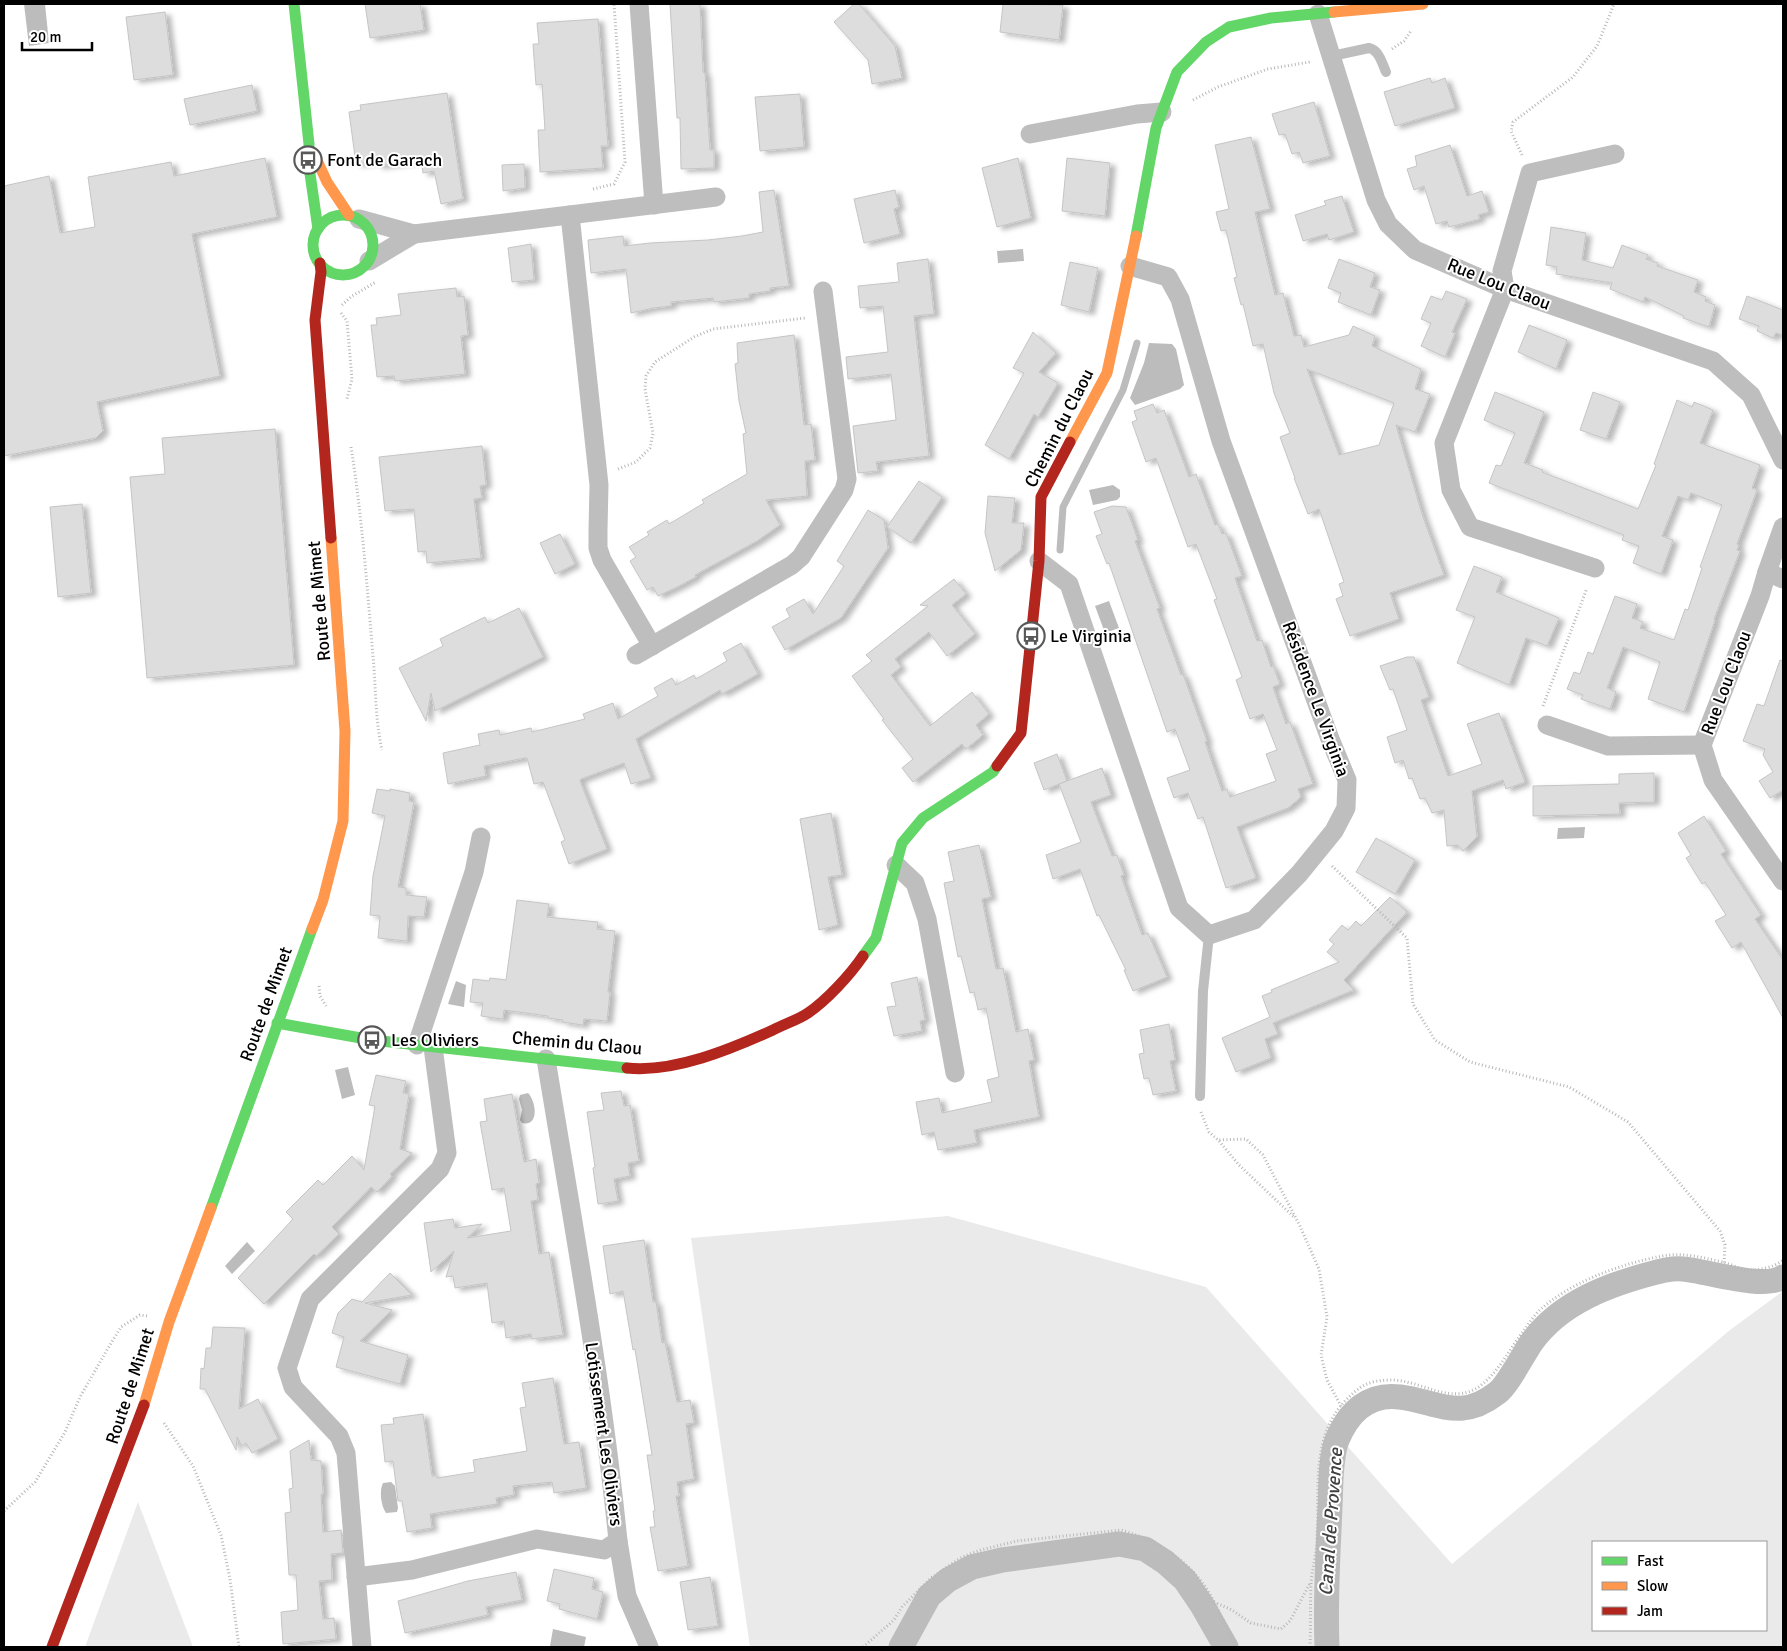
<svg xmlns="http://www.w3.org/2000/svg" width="1787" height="1651" font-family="Signika,sans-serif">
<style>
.green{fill:#eaeaea;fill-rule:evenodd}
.water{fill:#bcbcbc}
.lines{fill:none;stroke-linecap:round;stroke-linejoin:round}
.stream{stroke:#bcbcbc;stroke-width:7}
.canal{stroke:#bcbcbc;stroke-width:25}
.building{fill:#ddd;stroke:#c5c5c5;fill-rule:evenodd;filter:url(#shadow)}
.path{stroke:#b8b8b8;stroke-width:3;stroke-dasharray:1 2.5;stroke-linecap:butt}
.lane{stroke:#bebebe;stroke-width:10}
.street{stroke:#bebebe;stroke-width:19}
.fast{stroke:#63d668;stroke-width:11}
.slow{stroke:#ff974d;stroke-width:11}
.jam{stroke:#b3261e;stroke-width:11}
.labels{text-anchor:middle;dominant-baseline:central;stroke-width:4;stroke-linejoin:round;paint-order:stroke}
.poi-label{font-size:18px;fill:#000;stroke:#fff;text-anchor:start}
.street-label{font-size:18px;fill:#000;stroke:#fff}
.water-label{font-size:19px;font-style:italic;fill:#414141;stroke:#fff}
</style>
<defs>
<filter id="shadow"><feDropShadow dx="5.5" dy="3" stdDeviation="2.5" flood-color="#0004"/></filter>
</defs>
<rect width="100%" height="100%" fill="#fff"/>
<!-- green -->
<g class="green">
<path d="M948,1216L1206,1287L1452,1564L1730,1330L1783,1291V1647H750L691,1238ZM1593,1542H1766V1630H1593Z"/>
<path d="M138,1502L193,1647H85Z"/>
</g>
<!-- water -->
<g class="water">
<path d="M24,4H45L49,43L29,46Z"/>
<path d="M1023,249L1024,261L998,263L997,251Z"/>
<path d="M1149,343L1172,344L1176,349L1184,385L1180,389L1135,405L1130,398L1144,363Z"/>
<path d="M1113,485L1120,490V497L1117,500L1093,505L1089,490Z"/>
<path d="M1109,601L1119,628L1105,633L1095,606Z"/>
<path d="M1585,827L1584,838L1557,839L1558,828Z"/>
<path d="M456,981L466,985L464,1007L448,1004Z"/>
<path d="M348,1067L355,1095L342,1099L335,1070Z"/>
<path d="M528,1093C536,1101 540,1127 522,1123L520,1120L522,1110L519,1099L520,1095Z"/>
<path d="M247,1242L255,1251L232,1274L225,1266Z"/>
<path d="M391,1482L395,1486L398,1508L397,1512L386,1513C381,1506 379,1491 383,1483Z"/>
<path d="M553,1629L586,1637L584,1647H557L550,1646Z"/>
</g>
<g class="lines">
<!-- stream -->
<path class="stream" d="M1060,550L1063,507L1123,390L1137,343"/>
<!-- canal -->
<g class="canal">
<path d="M901,1647L929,1596L948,1580L972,1567L1002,1560L1119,1544L1145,1549L1165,1562L1185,1580L1202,1605L1226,1647"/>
<path d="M1327,1647C1325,1600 1328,1554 1330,1507C1331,1487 1330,1458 1337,1440C1349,1411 1369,1393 1400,1397C1439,1402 1460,1422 1497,1393C1507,1386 1523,1355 1531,1343C1560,1302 1610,1284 1657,1272C1664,1270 1675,1268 1683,1269C1707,1271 1764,1290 1783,1277"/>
</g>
</g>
<!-- building -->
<g class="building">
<path d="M365,4H420L424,30L370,38Z"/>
<path d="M673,4H700L703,72L705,73L710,150H714V168L681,169L680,118H677L670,5Z"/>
<path d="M854,4H859L895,46L902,78L872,84L868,60L834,22Z"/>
<path d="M1003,4L1063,5L1059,40L1000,32Z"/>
<path d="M165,12L173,75L134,80L126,17Z"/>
<path d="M598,19L608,146H601L603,168L540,172L538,130H545L542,84L536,85L533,44H539L537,23Z"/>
<path d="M1430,78L1432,83L1445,78L1455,108L1395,126L1384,92Z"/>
<path d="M252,85L257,111L190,125L184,99Z"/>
<path d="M447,93L463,199L441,204L434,171L423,173L421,160L377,166L378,161L356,164L349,112L361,110L360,105Z"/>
<path d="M800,94L804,147L760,151L755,97Z"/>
<path d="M1314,102L1330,156L1303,163L1299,152L1292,154L1285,134L1279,135L1272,114Z"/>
<path d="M1251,137L1270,209L1255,212L1275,295L1283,293L1294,336L1301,335L1304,347L1349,335L1353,326L1375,336L1372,346L1421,369L1415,389L1430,394L1415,432L1396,425L1422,514L1444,575L1390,593L1399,619L1350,636L1336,599L1343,596L1339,584L1344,582L1319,509L1308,514L1294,478H1295L1280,437L1290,433L1274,393L1263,344L1253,346L1243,304L1241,305L1234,278L1237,277L1226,230L1221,231L1216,212L1229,209L1215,145ZM1307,369L1394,403L1379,445L1339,455Z"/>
<path d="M1450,145L1467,196L1482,191L1489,212L1478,215L1480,219L1449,227L1447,221L1436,224L1424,186L1414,190L1407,169L1417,166L1415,156Z"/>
<path d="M265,158L277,217L192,234L220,376L97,402L103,431L96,438L4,456V186L49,176L60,233L95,227L88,177L171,162L174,176Z"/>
<path d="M1018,158L1031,218L997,227L982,168Z"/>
<path d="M1067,158L1110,163L1105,216L1062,211Z"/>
<path d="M524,164L525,188L503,191L502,165Z"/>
<path d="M774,190L789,286L770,288V291L749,294V298L714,302L713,298L671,302V306L653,308L631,313L626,269L591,273L588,240L623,236L624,246L650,243L708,240L742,236L763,232L759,192Z"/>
<path d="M895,190L899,207L894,209L900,234L864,243L854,199Z"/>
<path d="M1342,196L1354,232L1329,240L1327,234L1303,241L1295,215L1326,205L1324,201Z"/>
<path d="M1551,227L1586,233L1582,260L1613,268L1622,245L1648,255L1646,259L1658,263L1657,266L1698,280L1694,292L1706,297L1705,301L1715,305L1709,327L1683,318L1684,316L1645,297L1643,302L1610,289L1612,283L1556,274L1557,267L1546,265Z"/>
<path d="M531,244L534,280L512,282L508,248Z"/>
<path d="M928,259L934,314L914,316L929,456L876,462L878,471L858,473L853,426L896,420L891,374L848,379L846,357L888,352L883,306L860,308L858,286L899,282L897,263Z"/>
<path d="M1339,259L1375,273L1370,287L1380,290L1371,315L1338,302L1341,293L1328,288Z"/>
<path d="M1070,262L1098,268L1089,312L1061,305Z"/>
<path d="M456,288L457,297L464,296L468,335L461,336L465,374L395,381L394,376L377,377L371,325H377L376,318L401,315L398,294Z"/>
<path d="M1446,291L1467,299L1452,332L1455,333L1445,357L1421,346L1431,323L1421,319L1431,296L1442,300Z"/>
<path d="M1747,296L1783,310V335L1776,333L1773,338L1757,331L1759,326L1739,319Z"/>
<path d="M1529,325L1567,340L1556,369L1518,352Z"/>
<path d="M1033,332L1056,353L1039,372L1058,383L1038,417L1034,414L1009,459L985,445L1024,373L1013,368Z"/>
<path d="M794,335L804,425L811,424L815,460L805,461L807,496L766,500L780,525L757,541L695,575L696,577L679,586L658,596L653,587L647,590L630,561L636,557L629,547L649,535L647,532L667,520L669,524L704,503L702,500L747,474L743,434L746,433L739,401L735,364L738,363L737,343Z"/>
<path d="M1495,392L1544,412L1524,463L1543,470L1542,472L1638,509L1656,465L1654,464L1677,400L1692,407L1694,402L1713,410L1700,443L1760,465L1752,488L1757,490L1737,544L1739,545L1737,550L1740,551L1714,619L1715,620L1684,712L1648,699L1660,662L1623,647L1607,688L1616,692L1610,709L1581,699L1583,695L1567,689L1574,672L1580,674L1588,652L1593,654L1615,596L1637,604L1632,618L1643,622L1640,628L1674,640L1685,609L1688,610L1702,568L1700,567L1722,505L1691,493L1688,500L1678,496L1662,536L1673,540L1661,574L1633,563L1639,546L1622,540L1624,535L1489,483L1496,465L1501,466L1515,433L1484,420Z"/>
<path d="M1593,392L1620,402L1606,439L1580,430Z"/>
<path d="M1153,404L1157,413L1164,410L1189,477L1196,474L1215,525L1218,524L1222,534L1226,533L1242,576L1235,578L1257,641L1262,640L1271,667L1273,666L1280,684L1273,687L1286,724L1290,722L1313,784L1298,789L1301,797L1288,808L1237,827L1256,878L1226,888L1203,817L1198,819L1188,793L1174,798L1167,778L1190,770L1175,729L1167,732L1109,563L1107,564L1096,536L1102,534L1094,512L1112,506L1126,507L1138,540L1135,541L1160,608L1157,609L1181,675L1183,674L1207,741L1205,742L1222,791L1227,789L1230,797L1276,781L1266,754L1277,750L1263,714L1250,719L1236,680L1242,677L1214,600L1217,599L1196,544L1188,547L1156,458L1146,462L1132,422L1137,420L1134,411Z"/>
<path d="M275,429L294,665L147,678L130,477L165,474L162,438Z"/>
<path d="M482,446L486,485L480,486L482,498L474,499L481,558L427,563L426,551L418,552L414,509L385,511L379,457Z"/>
<path d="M919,481L942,497L911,543L887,527Z"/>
<path d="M988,496L1015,498L1012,523H1024L1021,550L995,571L985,533Z"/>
<path d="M82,504L91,593L58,597L50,507Z"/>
<path d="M868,510L884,520L888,548L841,618L785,650L772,627L790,617L786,609L804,599L813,614L844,566L837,561Z"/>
<path d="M560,534L575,564L555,574L540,543Z"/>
<path d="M1474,566L1502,577L1496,592L1559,618L1547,646L1526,638L1509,685L1457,663L1475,617L1456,610Z"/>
<path d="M954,579L966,594L952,605L975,634L947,656L929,632L895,659L901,667L891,675L930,726L972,692L989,714L976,725L983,735L966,749L962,744L913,782L902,768L913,759L882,720L884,719L852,676L872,661L866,655L928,606L920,605Z"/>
<path d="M519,608L543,657L435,711L431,693L426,721L399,668L443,646L440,639L485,617L488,623Z"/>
<path d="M741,643L758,674L722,694L720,690L636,739L651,778L631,784L624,763L581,779L580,781L607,849L569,864L561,842L565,840L543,782L534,784L527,758H525L484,766L486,776L448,784L443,753L480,745L478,734L499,730L500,735L531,728L532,732L585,719L583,714L613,703L618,719L658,696L654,688L672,678L676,685L694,675L696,679L727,661L723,653Z"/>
<path d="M1407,657H1414L1429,697L1421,700L1448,776L1482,764L1467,724L1499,713L1525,782L1506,789L1503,780L1472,791L1477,837L1463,851L1458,845L1447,846L1444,810L1432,813L1425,798L1420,799L1412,778L1409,779L1403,760L1395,763L1387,737L1407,730L1393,689L1390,690L1380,666Z"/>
<path d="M1780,660L1783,661V790L1770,798L1759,781L1773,772L1763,755L1765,749L1743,741L1757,704L1764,706Z"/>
<path d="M1057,754L1067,781L1044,790L1034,763Z"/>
<path d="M1102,768L1111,795L1091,802L1112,856L1117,855L1124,875L1121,876L1142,935L1148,933L1167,977L1133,991L1124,970H1126L1099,915L1097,916L1080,869L1053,879L1046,855L1081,842L1059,784Z"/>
<path d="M1654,773V802L1619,803L1620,814L1533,816V786L1619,784V774Z"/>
<path d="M377,789L390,791V789L410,793L409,801L414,802L398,887L406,888V895L427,897L424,917L408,916L407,941L378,938L380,916L370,915L373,876L385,816L372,813Z"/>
<path d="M831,813L842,875L828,877L838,925L819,930L800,819Z"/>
<path d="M1704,816L1726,851L1721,854L1761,915L1755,919L1783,960V1018L1741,942L1732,948L1715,921L1726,915L1705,882L1702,884L1686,858L1691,855L1678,833Z"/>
<path d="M1376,838L1415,860L1395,894L1356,872Z"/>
<path d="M979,845L991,897L982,899L996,969L1003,968L1016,1032L1028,1029L1034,1060L1029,1061L1039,1117L974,1130L977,1143L938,1150L934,1132L922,1135L916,1102L939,1098L942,1113L992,1102L987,1080L999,1077L986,1008L978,1010L974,992L970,993L961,956L958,957L944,883L954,881L948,852Z"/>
<path d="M1390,897L1407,912L1344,980L1354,990L1273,1023L1278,1034L1265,1039L1271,1058L1236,1072L1222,1038L1270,1017L1262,996L1272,992L1271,990L1339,962L1327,952L1334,944L1329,940L1342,925L1348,930L1356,921L1361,926Z"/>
<path d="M517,900L549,904L547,917L598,922L597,929L615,931L608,992H610L607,1021L584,1019L583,1025L562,1022L563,1020L548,1018V1016L504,1010L503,1019L481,1016L483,1003L470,1002L473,979L489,981L490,978L506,980Z"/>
<path d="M917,977L925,1020L920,1021L922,1031L894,1036L887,1007L896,1006L891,983Z"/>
<path d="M1169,1024L1175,1060L1170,1061L1176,1091L1153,1095L1149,1078L1144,1079L1139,1054L1144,1053L1140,1030Z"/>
<path d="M376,1075L406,1081L403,1093L409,1094L400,1149L412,1153L390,1174L392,1176L377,1192L371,1187L332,1227L339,1234L316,1256L314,1254L264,1304L238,1278L293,1219L286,1212L318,1180L323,1185L352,1156L364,1170L375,1106L369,1105Z"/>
<path d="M621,1091L624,1106L630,1105L639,1161L628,1163L630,1176L614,1179L618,1201L598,1204L593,1168L595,1167L587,1112L604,1110L601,1093Z"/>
<path d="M512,1094L524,1162L536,1159L539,1183L536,1184L538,1200L531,1201L539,1254L549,1252L563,1335L532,1339L531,1334L506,1338L504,1321L492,1323L487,1283L455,1288L453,1276L446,1277L454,1251L431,1272L424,1223L453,1219L455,1228L482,1224L467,1238L511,1231L504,1188L492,1190L480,1122L487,1121L484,1099Z"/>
<path d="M644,1240L653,1302H656L662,1343L665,1342L677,1402L690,1400L694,1423L686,1424L694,1479L677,1482L679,1496H676L688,1566L658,1571L650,1527H655L653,1511H655L647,1455H652L635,1349L633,1350L623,1291L610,1294L603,1246Z"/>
<path d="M390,1273L412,1295L365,1303L392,1310L360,1341L408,1355L400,1384L336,1367L344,1337L332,1333L338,1313L352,1299L362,1302Z"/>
<path d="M213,1327L245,1328L239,1409L258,1399L278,1439L252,1453L246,1443L242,1446L237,1437L236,1450L205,1389H200L201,1368L204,1369L206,1348H211Z"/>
<path d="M553,1378L564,1444L579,1442L586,1488L554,1493L552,1482L513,1486L514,1495L496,1498L497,1504L430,1514L432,1528L407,1532L402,1501H398L393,1461L385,1462L381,1425L394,1424L393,1418L423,1414L432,1476H437V1478L475,1472L473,1460L527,1451L520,1408L526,1407L522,1383Z"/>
<path d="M309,1440L311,1460L321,1461L323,1494H321L323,1532L341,1530L343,1553L331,1554L332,1580L319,1581L323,1619L334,1618L336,1639L283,1644L281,1612L298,1610L296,1575H289L285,1513L291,1512L289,1489L293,1488L290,1451Z"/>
<path d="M554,1569L594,1578L592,1589L603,1592L597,1619L559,1609L560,1604L547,1601Z"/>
<path d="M516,1572L522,1600L486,1607L488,1615L405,1633L398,1601L468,1581Z"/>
<path d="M710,1577L718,1626L688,1630L680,1582Z"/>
</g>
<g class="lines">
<!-- path -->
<g class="path">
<path d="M1392,49L1404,41L1411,31"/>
<path d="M1193,100L1218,87L1268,69L1310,62"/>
<path d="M1522,155L1511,131L1513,122L1573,77L1597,46L1614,4"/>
<path d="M593,189L614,184L625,162L614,4"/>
<path d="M342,305L352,296L376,282"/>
<path d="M341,313L347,321L352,379L347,399"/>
<path d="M351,447C362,516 367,586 373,656C376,688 375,719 382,750"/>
<path d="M618,469L636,462L650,448L653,433L645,389L646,376L655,362L694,337L713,329L805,318"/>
<path d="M1543,706L1587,588"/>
<path d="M1332,866L1407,938L1413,1004L1435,1040L1470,1062L1569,1087L1628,1122L1720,1231L1725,1245L1724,1263"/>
<path d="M319,986L320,996L326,1006"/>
<path d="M1201,1112L1209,1132L1218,1140L1246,1139L1263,1155L1299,1224L1319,1269L1327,1317L1321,1355L1327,1380L1341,1406"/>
<path d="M1219,1141L1239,1165L1295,1218"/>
<path d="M164,1423L193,1466L221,1535L230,1579L239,1647"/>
<path d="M4,1511L35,1482L65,1432L80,1397L107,1350L121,1327L140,1315L147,1316"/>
<path d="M1214,1602L1232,1610L1251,1623L1281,1629L1290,1621L1310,1583"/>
<path d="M863,1647L894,1620L902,1607L931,1578L962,1557L981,1550L1017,1541L1121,1530C1154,1539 1187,1559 1206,1588C1218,1607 1226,1628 1237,1647"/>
<path d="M1310,1647C1311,1626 1310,1604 1311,1583C1312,1568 1317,1553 1317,1537C1320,1491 1310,1437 1346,1400C1361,1385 1368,1381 1389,1380C1421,1379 1450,1407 1480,1386C1499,1372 1510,1348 1525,1329C1530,1322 1535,1314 1541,1309C1573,1281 1621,1264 1662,1256C1682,1252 1706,1258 1726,1263C1733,1265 1740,1269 1747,1270C1758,1271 1775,1267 1783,1260"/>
</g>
<!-- lane -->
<g class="lane">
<path d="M1332,56L1369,48C1379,50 1382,63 1386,72"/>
<path d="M1200,1096L1203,991L1209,935"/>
</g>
<!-- street -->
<g class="street">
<path d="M639,4L654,205"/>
<path d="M1318,14L1376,200L1388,224L1415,250L1505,289L1713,361L1751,395L1783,460"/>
<path d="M1030,134L1137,114L1162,112"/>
<path d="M570,215L599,485L598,530V548L602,560L652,646"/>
<path d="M359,219L414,234L369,261"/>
<path d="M414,234L716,197"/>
<path d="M1783,527L1767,572L1760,596L1702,745L1713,780L1783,881"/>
<path d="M1039,561L1069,584L1179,908L1209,935L1254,920L1299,874L1334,831L1346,808L1347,780L1330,739L1221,441L1180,299L1168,277L1130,266"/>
<path d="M1595,568L1470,527L1451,490L1444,443L1505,289L1502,271L1530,173L1615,154"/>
<path d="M1767,572L1783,579"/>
<path d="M636,655L792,565L801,557L844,490L847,479L823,291"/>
<path d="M1547,725L1608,746L1702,745"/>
<path d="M896,865L915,883L927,919L955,1073"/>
<path d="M417,1045L474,872L481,837"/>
<path d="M618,1541L627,1596L649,1647"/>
<path d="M356,1577L412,1570L537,1539L604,1550L618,1541C602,1380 572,1219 546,1059"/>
<path d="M362,1647L346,1453L339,1436L293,1387L287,1368L310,1299L440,1169L447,1153L433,1047"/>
</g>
<!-- fast -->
<g class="fast">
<path d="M294,4L309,144L308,160L318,229"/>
<circle cx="343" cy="245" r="30"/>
<path d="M1136,236L1156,128L1177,72L1206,42L1229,27L1271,18L1334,12"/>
<path d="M863,956L876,938L902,843L923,818L993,772L997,766"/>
<path d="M277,1023L372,1040L627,1068"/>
<path d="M211,1208L312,929"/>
</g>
<!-- slow -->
<g class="slow">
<path d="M1334,12L1423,4"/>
<path d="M315,156L327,182L349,215"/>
<path d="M1070,442L1107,373L1136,236"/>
<path d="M312,929L323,900L343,821L345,731L331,538"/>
<path d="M144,1405L169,1322L211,1208"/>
</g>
<!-- jam -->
<g class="jam">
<path d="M320,263L321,272L315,320L331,538"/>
<path d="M997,766L1021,733L1039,561L1041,497L1070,442"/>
<path d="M627,1068C674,1073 731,1049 773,1030C784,1024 798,1020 808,1013C827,1000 850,975 863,956"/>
<path d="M52,1647L144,1405"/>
</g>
</g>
<!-- icons -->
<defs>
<g id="bus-ring" transform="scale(1.4375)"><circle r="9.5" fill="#fff" stroke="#595959" stroke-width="1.5"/><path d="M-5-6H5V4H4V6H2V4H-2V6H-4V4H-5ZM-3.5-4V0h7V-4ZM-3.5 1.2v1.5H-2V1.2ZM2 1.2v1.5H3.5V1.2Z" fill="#595959"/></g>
</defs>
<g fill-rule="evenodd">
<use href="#bus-ring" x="308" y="160"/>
<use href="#bus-ring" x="1031" y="636"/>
<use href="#bus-ring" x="372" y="1040"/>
</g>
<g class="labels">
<!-- poi labels -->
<g class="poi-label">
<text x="327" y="160">Font de Garach</text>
<text x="1050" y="636">Le Virginia</text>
<text x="391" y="1040">Les Oliviers</text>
</g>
<!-- street labels -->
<g class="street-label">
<text transform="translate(1499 284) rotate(22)">Rue Lou Claou</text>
<text transform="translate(1059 428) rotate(-63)">Chemin du Claou</text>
<text transform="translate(319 601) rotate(-95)">Route de Mimet</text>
<text transform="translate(1726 683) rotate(-69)">Rue Lou Claou</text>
<text transform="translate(1316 699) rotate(70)">Résidence Le Virginia</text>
<text transform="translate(266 1004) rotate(-70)">Route de Mimet</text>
<text transform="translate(577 1043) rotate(5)">Chemin du Claou</text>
<text transform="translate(130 1386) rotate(-72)">Route de Mimet</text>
<text transform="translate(604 1434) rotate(82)">Lotissement Les Oliviers</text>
</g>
<!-- water labels -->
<g class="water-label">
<text transform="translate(1331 1522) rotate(-86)">Canal de Provence</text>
</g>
</g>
<!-- border -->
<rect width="1787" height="1651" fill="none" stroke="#000000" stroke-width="10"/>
<!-- legend -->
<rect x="1592" y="1541" width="175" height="90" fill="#ffffff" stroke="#999999"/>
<rect x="1602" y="1557" width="25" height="8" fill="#63d668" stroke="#999999"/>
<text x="1637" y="1566" font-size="15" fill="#000000">Fast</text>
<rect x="1602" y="1582" width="25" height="8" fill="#ff974d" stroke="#999999"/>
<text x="1637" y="1591" font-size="15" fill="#000000">Slow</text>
<rect x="1602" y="1607" width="25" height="8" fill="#b3261e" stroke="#999999"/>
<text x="1637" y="1616" font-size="15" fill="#000000">Jam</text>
<!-- scale -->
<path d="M22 42v8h70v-8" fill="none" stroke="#000000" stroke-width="2.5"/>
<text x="30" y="42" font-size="15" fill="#000000" stroke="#ffffff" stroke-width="4" paint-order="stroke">20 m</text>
</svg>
